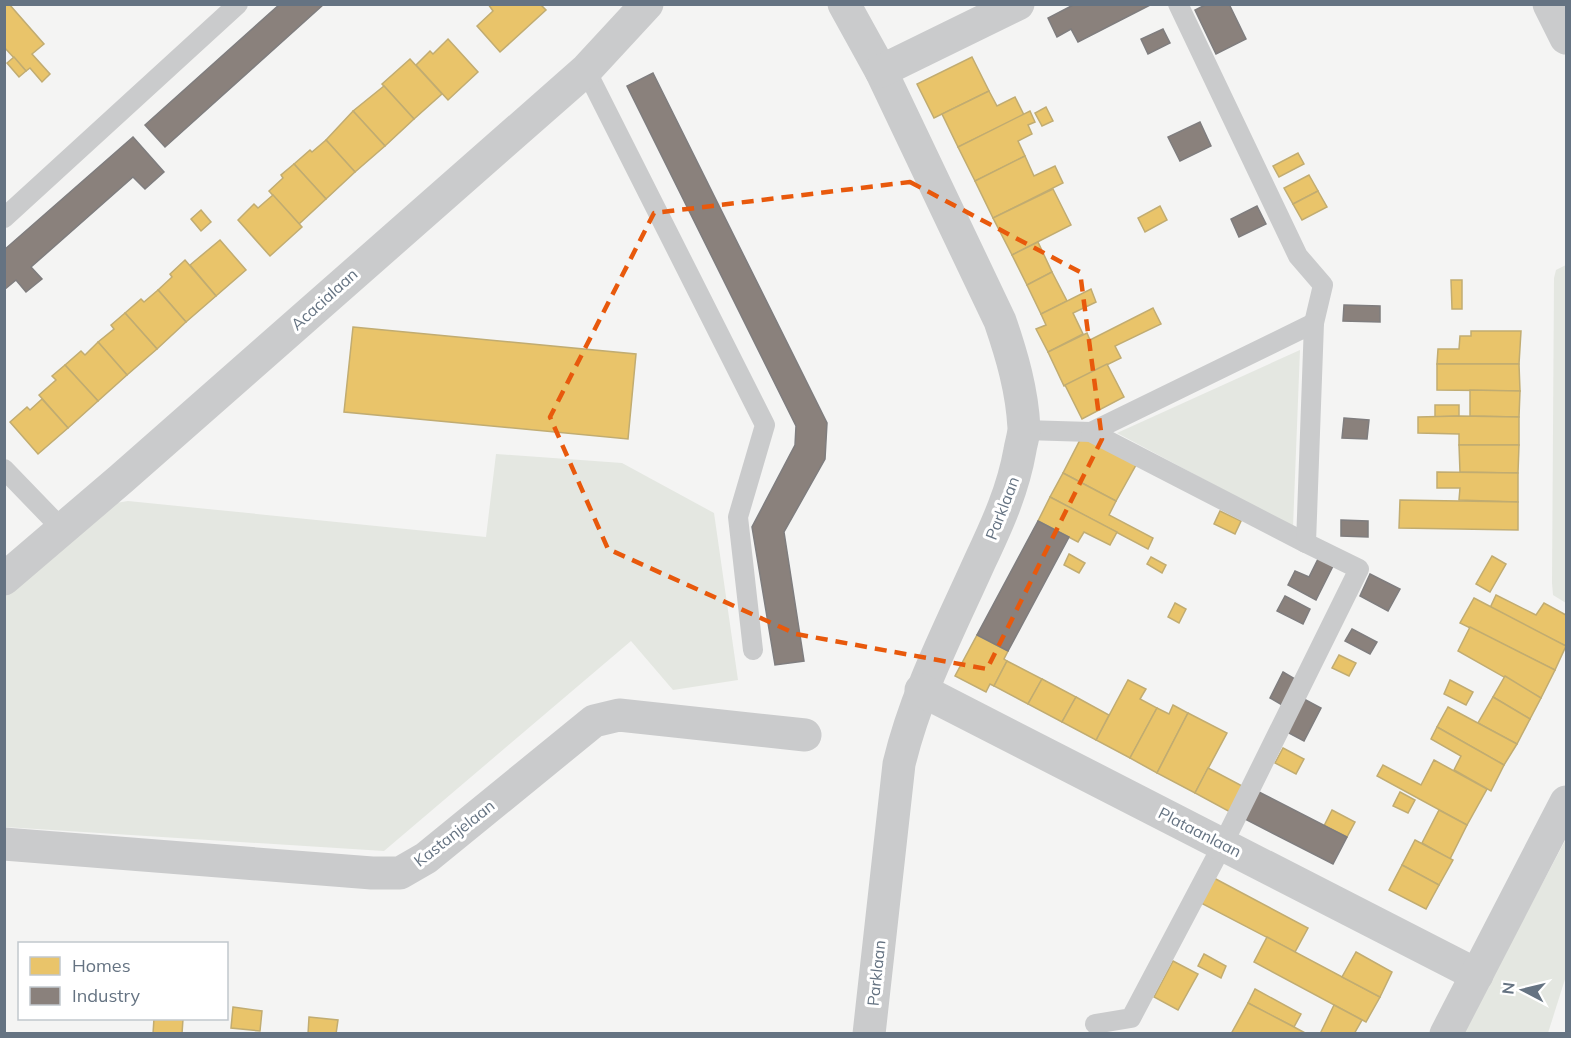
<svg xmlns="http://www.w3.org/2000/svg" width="1571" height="1038" font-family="Mulish,sans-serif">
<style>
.green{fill:#e4e7e1}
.homes{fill:#e9c46a;stroke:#c1ac71;stroke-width:1.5}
.industry{fill:#8a817c;stroke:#7f7d7e;stroke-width:1.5}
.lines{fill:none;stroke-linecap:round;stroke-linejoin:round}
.service{stroke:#cacbcc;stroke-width:20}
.minor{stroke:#cacbcc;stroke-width:33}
.marked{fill:none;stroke:#e8590c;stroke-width:4.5;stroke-dasharray:12 8;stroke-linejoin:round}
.labels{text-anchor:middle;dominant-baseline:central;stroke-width:6;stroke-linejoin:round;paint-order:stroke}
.street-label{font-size:16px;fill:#657382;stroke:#fff}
</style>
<rect width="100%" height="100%" fill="#f4f4f3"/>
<!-- green -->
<g class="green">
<path d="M1566,265V603L1553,595L1552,583L1554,278L1556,270Z"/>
<path d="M1300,350L1293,527L1117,433Z"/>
<path d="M496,454L622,463L714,513L738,680L673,690L631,641L384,851L5,827L4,597L110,504L128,501L486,537Z"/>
<path d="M1566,839V976L1548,1033L1462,1034Z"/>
</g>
<!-- homes -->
<g class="homes">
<path d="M4,4H9L44,44L32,54L50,74L42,82L30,68L26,71L4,47Z"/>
<path d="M488,4H540L546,10L500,52L477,26L493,11Z"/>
<path d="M448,39L478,72L448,100L416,65L430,51L433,54Z"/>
<path d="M14,57L26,71L19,77L7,63Z"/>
<path d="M972,57L989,91L934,118L917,84Z"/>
<path d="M410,59L442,94L414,119L382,84Z"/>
<path d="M384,86L414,119L385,146L353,111Z"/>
<path d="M989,91L997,106L1015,97L1024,115L958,147L942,114Z"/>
<path d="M1046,107L1053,121L1042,126L1035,113Z"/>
<path d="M353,111L385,146L355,172L326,140Z"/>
<path d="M1030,111L1035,122L1028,125L1032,134L1018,141L1025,156L975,181L958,147Z"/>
<path d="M326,140L355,172L326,199L294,164L310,150L312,152Z"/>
<path d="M1298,153L1304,164L1279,177L1273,166Z"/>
<path d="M1025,156L1034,176L1055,166L1063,183L993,218L975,181Z"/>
<path d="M294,164L326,199L299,224L269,191L283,178L281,175Z"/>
<path d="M1309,175L1318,191L1293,204L1284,188Z"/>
<path d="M1053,189L1071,225L1012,255L993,218Z"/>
<path d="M1318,191L1327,207L1302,220L1293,204Z"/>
<path d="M273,195L302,227L270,256L238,220L254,204L258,208Z"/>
<path d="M1160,206L1167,220L1145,232L1138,218Z"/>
<path d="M201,210L211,222L201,231L191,219Z"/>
<path d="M220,240L246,270L216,296L190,265Z"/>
<path d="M1038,242L1052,272L1027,285L1012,255Z"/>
<path d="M185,260L216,296L186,322L158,290L172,277L170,274Z"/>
<path d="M1052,272L1067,301L1041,314L1027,285Z"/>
<path d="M1451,280H1462V309H1452Z"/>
<path d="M1091,289L1096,302L1073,313L1083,334L1048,352L1036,329L1046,325L1041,314Z"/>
<path d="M158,290L186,322L157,349L125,313L141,299L144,302Z"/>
<path d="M1153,308L1161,324L1115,346L1121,358L1064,386L1048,352L1087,333L1090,340Z"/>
<path d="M125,313L157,349L127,375L98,342L114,329L111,325Z"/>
<path d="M353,327L636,354L628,439L344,412Z"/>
<path d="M1471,331H1521L1519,364H1437L1438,349H1459L1460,336H1471Z"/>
<path d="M98,342L127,375L98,401L65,365L81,351L85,355Z"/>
<path d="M1107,364L1124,397L1082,419L1065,385Z"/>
<path d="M1437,364H1519L1520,391L1437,390Z"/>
<path d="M65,365L98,401L68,428L39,395L56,380L52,376Z"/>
<path d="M1470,390L1520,391L1519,417L1470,416Z"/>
<path d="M42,399L68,428L38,454L10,422L27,407L30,410Z"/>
<path d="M1435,405H1459V416L1435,417Z"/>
<path d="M1459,416L1519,417V445H1459V434L1418,433V417Z"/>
<path d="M1082,436L1136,465L1116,501L1063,473Z"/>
<path d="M1459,445H1519L1518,473L1460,472Z"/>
<path d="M1437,472L1518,473V502L1459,500L1460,488H1437Z"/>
<path d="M1063,473L1116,501L1109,515L1153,538L1148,549L1050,497Z"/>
<path d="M1050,497L1117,532L1110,545L1084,532L1078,542L1038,521Z"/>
<path d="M1400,500L1518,502V530L1399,528Z"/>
<path d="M1220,511L1241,521L1235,534L1214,524Z"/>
<path d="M1069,554L1085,563L1079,573L1064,565Z"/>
<path d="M1492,556L1506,564L1490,592L1476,584Z"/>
<path d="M1151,557L1166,565L1162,573L1147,564Z"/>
<path d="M1496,595L1536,615L1544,603L1566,615V646L1490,608Z"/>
<path d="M1474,598L1566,646L1555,670L1460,623Z"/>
<path d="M1175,603L1186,609L1179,623L1168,617Z"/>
<path d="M1470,627L1555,670L1541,698L1458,651Z"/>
<path d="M977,635L1008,651L1004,659L1007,661L994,686L990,684L986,692L955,676Z"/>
<path d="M1339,655L1356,663L1349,676L1332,668Z"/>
<path d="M1007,661L1042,679L1028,704L994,686Z"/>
<path d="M1505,676L1541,698L1530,719L1493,697Z"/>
<path d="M1042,679L1076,697L1062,722L1028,704Z"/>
<path d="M1128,680L1146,689L1140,699L1157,708L1130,758L1096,740Z"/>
<path d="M1450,680L1473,692L1466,705L1444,694Z"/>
<path d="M1076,697L1109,715L1096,740L1062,722Z"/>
<path d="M1493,697L1530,719L1517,744L1478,723Z"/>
<path d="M1173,705L1188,713L1157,773L1130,758L1157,708L1169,714Z"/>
<path d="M1448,707L1517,744L1504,765L1437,727Z"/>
<path d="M1188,713L1227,733L1195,793L1157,773Z"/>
<path d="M1437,727L1504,765L1491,791L1454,770L1461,756L1431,739Z"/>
<path d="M1283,748L1304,759L1296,774L1275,763Z"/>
<path d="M1434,760L1487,789L1467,825L1377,776L1383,765L1421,785Z"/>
<path d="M1208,768L1246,788L1232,813L1195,793Z"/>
<path d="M1400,792L1415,800L1408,813L1393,806Z"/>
<path d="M1332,810L1355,822L1347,837L1324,826Z"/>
<path d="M1439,810L1467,825L1450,859L1422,843Z"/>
<path d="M1415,840L1453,860L1439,885L1402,865Z"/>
<path d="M1402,865L1439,885L1426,909L1389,890Z"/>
<path d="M1212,877L1308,928L1295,952L1199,902Z"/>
<path d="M1267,937L1380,997L1366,1022L1254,962Z"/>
<path d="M1356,952L1392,972L1380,997L1342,977Z"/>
<path d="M1204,954L1226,966L1221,978L1198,966Z"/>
<path d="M1173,961L1198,974L1178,1010L1154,997Z"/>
<path d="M1255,989L1301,1014L1294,1027L1248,1003Z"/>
<path d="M1248,1003L1294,1027L1307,1034H1231Z"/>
<path d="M1334,1005L1362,1020L1354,1034H1320Z"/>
<path d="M233,1007L262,1011L260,1031L231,1028Z"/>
<path d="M309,1017L338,1020L336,1034H308Z"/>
<path d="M154,1018L183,1019L182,1034H153Z"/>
</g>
<!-- industry -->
<g class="industry">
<path d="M280,4H324L165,147L145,125Z"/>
<path d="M1075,4H1152L1078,42L1071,29L1057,37L1048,18Z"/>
<path d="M1207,4H1229L1246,39L1216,54L1195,10Z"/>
<path d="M1163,29L1170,43L1148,54L1141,39Z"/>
<path d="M653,73L827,423L825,459L784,532L804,661L775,665L752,527L795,445L796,426L627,86Z"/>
<path d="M1200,122L1211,146L1180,161L1168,137Z"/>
<path d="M133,137L164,172L145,189L133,177L31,267L42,279L26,292L16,280L4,290V250Z"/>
<path d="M1257,206L1266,224L1239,237L1231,219Z"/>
<path d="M1344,305L1380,306V322L1343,321Z"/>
<path d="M1344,418L1369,420L1367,439L1342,438Z"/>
<path d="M1341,520L1368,521V537L1341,536Z"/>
<path d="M1038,521L1069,537L1008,651L977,635Z"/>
<path d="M1319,557L1334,564L1316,600L1288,585L1295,571L1309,577Z"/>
<path d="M1370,574L1400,589L1388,611L1360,596Z"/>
<path d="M1285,596L1310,609L1303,624L1277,611Z"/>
<path d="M1352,629L1377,642L1370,654L1345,641Z"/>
<path d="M1283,672L1295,679L1282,705L1270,698Z"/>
<path d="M1302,698L1321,708L1304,741L1285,731Z"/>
<path d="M1255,790L1347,837L1333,864L1241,817Z"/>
</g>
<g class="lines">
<!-- service -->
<g class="service">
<path d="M1178,4L1298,256L1323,285L1314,323"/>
<path d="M586,70L765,425L738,517L753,650"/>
<path d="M4,218L238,4"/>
<path d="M1024,430L1091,432L1306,543"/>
<path d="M1091,432L1314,323L1306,543L1359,569L1223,844L1131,1018L1095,1024"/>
<path d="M4,469L63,530"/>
</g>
<!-- minor -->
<g class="minor">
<path d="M844,4L881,71L1000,321C1012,356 1022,390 1024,428C1024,435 1021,443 1020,450C1013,490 997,525 980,561C950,628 916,693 899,764L869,1034"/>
<path d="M1549,4L1566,38"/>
<path d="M881,71L1018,4"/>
<path d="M4,579L121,479L586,70L647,4"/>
<path d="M921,690L1477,975"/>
<path d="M4,844L372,873H400L426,858L594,721L619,715L805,735"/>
<path d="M1446,1034L1566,802"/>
</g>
</g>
<!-- marked area -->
<path class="marked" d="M910,182L1080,272L1102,439L987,669L796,634L608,549L550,417L654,213Z"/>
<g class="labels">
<!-- street labels -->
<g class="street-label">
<text transform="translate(324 299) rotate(-42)">Acacialaan</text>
<text transform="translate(1002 508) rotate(-69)">Parklaan</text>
<text transform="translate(1200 832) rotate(27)">Plataanlaan</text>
<text transform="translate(454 833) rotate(-38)">Kastanjelaan</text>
<text transform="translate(876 973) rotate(-84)">Parklaan</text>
</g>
</g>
<!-- border -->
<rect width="1571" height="1038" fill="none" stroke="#657382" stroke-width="12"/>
<!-- legend -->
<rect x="18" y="942" width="210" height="78" fill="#ffffff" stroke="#c1c7cd" stroke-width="1.5"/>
<rect x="30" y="957" width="30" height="18" fill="#e9c46a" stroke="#c1c7cd" stroke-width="1.5"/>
<text x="72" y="972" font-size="18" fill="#657382">Homes</text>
<rect x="30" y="987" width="30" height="18" fill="#8a817c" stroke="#c1c7cd" stroke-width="1.5"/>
<text x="72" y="1002" font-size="18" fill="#657382">Industry</text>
<!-- north arrow -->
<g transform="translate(1523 990) rotate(277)" stroke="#ffffff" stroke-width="4.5" paint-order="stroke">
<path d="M0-4.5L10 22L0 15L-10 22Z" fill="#657382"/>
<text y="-9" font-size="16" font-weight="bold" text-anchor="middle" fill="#657382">N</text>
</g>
</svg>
